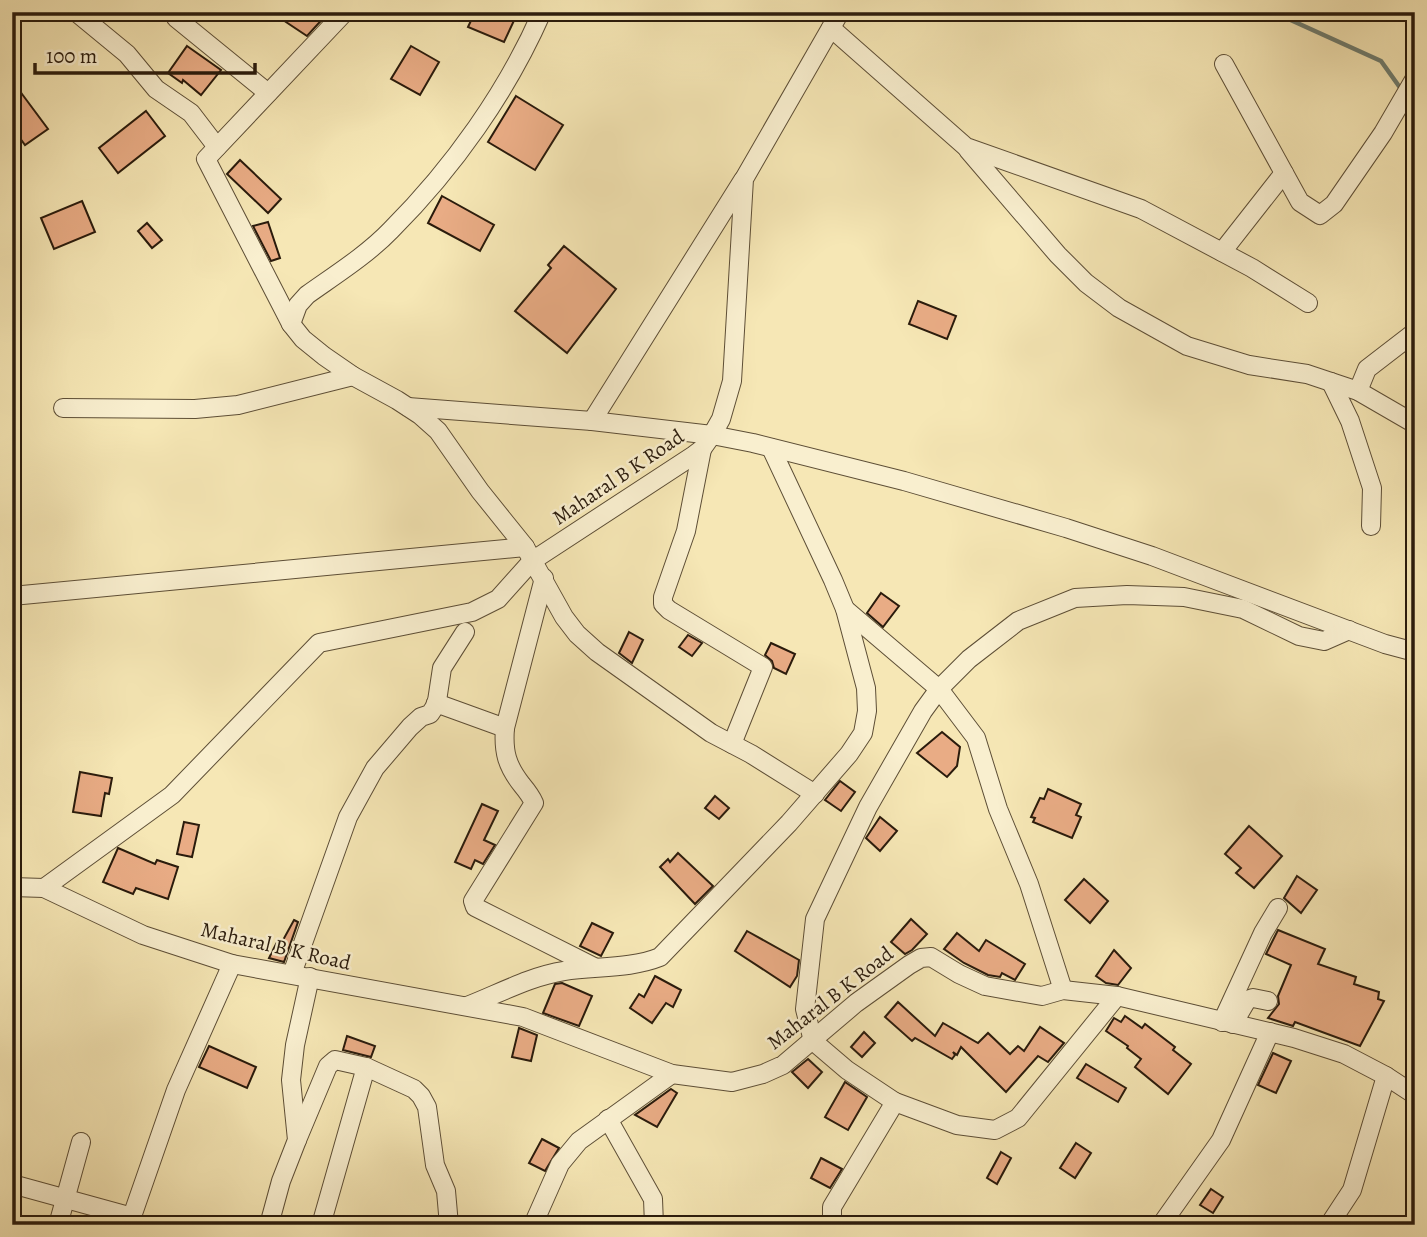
<svg xmlns="http://www.w3.org/2000/svg" width="1427" height="1237" font-family="Alegreya,serif">
<style>
.lines{fill:none;stroke-linecap:round;stroke-linejoin:round}
.stream{stroke:#6f7d70;stroke-width:4.5}
.building{fill:#e9ac85;stroke:#2a1b0c;stroke-width:2}
.minor-casing{stroke:#5d4e36;stroke-width:20}
.minor{stroke:#f9efcf;stroke-width:18}
.labels{text-anchor:middle;dominant-baseline:central;stroke-width:5;stroke-linejoin:round;paint-order:stroke}
.street-label{font-size:21px;fill:#2a1b0c;stroke:#f9efcf}
</style>
<rect width="100%" height="100%" fill="#f6e7b5"/>
<filter id="stains"><feTurbulence type="fractalNoise" baseFrequency=".00286" numOctaves="4"/><feColorMatrix values="0 0 0 0 .2 0 0 0 0 .09 0 0 0 0 .02 0 0 0 .5 -.17"/></filter>
<radialGradient id="worn" r=".72"><stop offset=".6" stop-color="#630" stop-opacity="0"/><stop offset="1" stop-color="#630" stop-opacity=".3"/></radialGradient>
<g class="lines">
<!-- stream -->
<g class="stream">
<path d="M1273,12L1381,61L1401,89"/>
<path d="M1408,99L1415,108"/>
</g>
</g>
<!-- building -->
<g class="building">
<path d="M271,12H329L307,36Z"/>
<path d="M475,12H518L504,42L468,27Z"/>
<path d="M187,46L221,70L201,95L183,80L182,83L168,73Z"/>
<path d="M411,46L439,62L420,95L391,79Z"/>
<path d="M22,94L48,129L25,145L12,127V101Z"/>
<path d="M516,96L563,125L535,170L488,142Z"/>
<path d="M146,111L165,136L118,173L99,148Z"/>
<path d="M240,160L281,199L268,213L227,174Z"/>
<path d="M442,196L494,225L480,251L428,223Z"/>
<path d="M82,201L95,232L54,249L41,218Z"/>
<path d="M268,222L280,258L271,261L253,226Z"/>
<path d="M147,223L162,240L152,248L138,231Z"/>
<path d="M564,246L616,289L567,353L515,311L551,268L548,265Z"/>
<path d="M918,301L956,316L947,339L909,324Z"/>
<path d="M881,593L899,606L883,627L867,613Z"/>
<path d="M629,632L643,640L632,663L619,653Z"/>
<path d="M688,635L702,643L692,656L679,647Z"/>
<path d="M771,643L795,654L786,674L774,668L772,661L765,655Z"/>
<path d="M942,732L960,747L957,766L947,777L917,753Z"/>
<path d="M80,772L112,778L109,794L105,793L101,816L73,812Z"/>
<path d="M840,781L855,792L841,811L825,800Z"/>
<path d="M1048,789L1081,804L1076,815L1081,817L1072,838L1033,822L1035,818L1031,817L1040,798L1044,799Z"/>
<path d="M715,796L729,808L719,819L705,808Z"/>
<path d="M482,804L498,811L484,840L495,845L483,864L475,860L471,869L455,862Z"/>
<path d="M880,817L897,831L880,851L866,838Z"/>
<path d="M184,822L199,825L192,857L177,854Z"/>
<path d="M1249,826L1282,856L1254,888L1236,873L1241,868L1225,854Z"/>
<path d="M118,848L155,864L157,860L178,867L168,899L136,888L133,894L103,882Z"/>
<path d="M678,853L713,886L695,904L660,867L668,859L670,862Z"/>
<path d="M1297,876L1317,890L1301,913L1284,898Z"/>
<path d="M1084,879L1108,901L1090,923L1065,900Z"/>
<path d="M911,919L927,934L912,950L905,954L891,942Z"/>
<path d="M294,920L298,922L284,962L269,958L278,940L282,942Z"/>
<path d="M592,923L613,933L601,956L580,946Z"/>
<path d="M1278,930L1325,949L1318,964L1356,977L1354,984L1379,992L1378,999L1384,1001L1360,1046L1295,1022L1293,1026L1268,1018L1279,1004L1278,996L1291,965L1266,954Z"/>
<path d="M747,931L799,960L797,976L790,987L735,951Z"/>
<path d="M957,933L979,951L986,940L1025,964L1015,980L1002,973L1000,977L988,975L964,963L944,949Z"/>
<path d="M1114,950L1131,968L1118,985L1106,983L1096,976Z"/>
<path d="M655,976L681,990L673,1007L666,1003L652,1023L630,1008L639,994L644,997Z"/>
<path d="M562,983L592,996L579,1026L543,1013L555,984Z"/>
<path d="M898,1002L935,1036L943,1023L978,1043L988,1033L1010,1054L1018,1046L1024,1051L1040,1027L1064,1043L1048,1062L1038,1056L1006,1092L961,1047L957,1055L953,1052L955,1055L952,1059L915,1038L912,1041L885,1017Z"/>
<path d="M1125,1016L1142,1028L1145,1024L1175,1047L1173,1050L1191,1064L1168,1094L1135,1067L1141,1059L1127,1048L1128,1046L1106,1031L1114,1018L1121,1022Z"/>
<path d="M519,1028L537,1035L531,1061L512,1057Z"/>
<path d="M864,1032L875,1043L862,1057L851,1047Z"/>
<path d="M347,1036L375,1046L371,1057L343,1050Z"/>
<path d="M209,1046L256,1067L247,1088L199,1067Z"/>
<path d="M1273,1053L1291,1061L1276,1093L1258,1085Z"/>
<path d="M808,1059L822,1072L808,1088L792,1072Z"/>
<path d="M1086,1064L1126,1088L1118,1102L1077,1078Z"/>
<path d="M845,1082L867,1097L848,1130L825,1117Z"/>
<path d="M671,1089L677,1093L657,1127L635,1115Z"/>
<path d="M542,1139L559,1148L545,1171L529,1163Z"/>
<path d="M1076,1143L1091,1153L1075,1178L1060,1168Z"/>
<path d="M1001,1152L1011,1158L997,1184L987,1178Z"/>
<path d="M821,1158L842,1169L830,1188L811,1178Z"/>
<path d="M1211,1189L1223,1197L1213,1213L1200,1205Z"/>
</g>
<g class="lines">
<!-- minor casing -->
<g class="minor-casing">
<g id="minor">
<path d="M76,12L127,54L156,89L191,113L217,147"/>
<path d="M345,12L206,159L291,324L303,339L324,356L353,376L397,400L420,415L438,431L480,491L525,547L564,617L577,634L597,652L711,733L751,754L815,794"/>
<path d="M840,12L744,179L732,381L721,419L712,435L702,449L694,455L532,561L498,599L472,612L319,643L172,795L44,888L143,935L232,964L523,1017L672,1074L732,1082L763,1074L783,1065L856,1003L909,965L921,958L931,957L959,974L985,986L1042,996L1063,990L1117,996L1294,1038L1344,1054L1386,1076L1415,1095"/>
<path d="M176,18L268,93"/>
<path d="M831,28L966,147L1141,209L1252,268L1308,303"/>
<path d="M1224,64L1300,202L1320,215L1334,204L1383,133L1415,78"/>
<path d="M968,150L1058,255L1086,283L1119,308L1187,346L1249,365L1307,374L1358,391L1415,424"/>
<path d="M1222,252L1284,173"/>
<path d="M291,324L298,305L307,295C335,275 367,255 391,230C453,168 507,92 542,12"/>
<path d="M1331,382L1350,421L1372,488L1371,526"/>
<path d="M1358,391L1367,369L1415,332"/>
<path d="M408,407L592,421L712,435L753,443L904,481L1066,528L1152,556L1385,644L1415,652"/>
<path d="M63,408L195,409L238,405L353,376"/>
<path d="M592,421L743,180"/>
<path d="M702,449L686,531L663,597V604L669,610L763,667L732,744"/>
<path d="M544,578L505,728C503,752 507,766 522,785C527,791 531,796 534,803L473,901L475,907L594,967"/>
<path d="M12,596L525,547"/>
<path d="M845,609L939,689L976,738L998,809L1029,884L1063,990"/>
<path d="M436,703L505,728"/>
<path d="M12,887L44,888"/>
<path d="M292,974L348,817L375,768L410,727L421,717L430,714L434,708L437,701L442,668L465,632"/>
<path d="M467,1006C498,994 531,976 564,971C596,966 630,969 660,957L789,823L849,754L863,733L867,711L866,688L845,609L833,580L771,448"/>
<path d="M1222,1022L1263,933L1278,908"/>
<path d="M1233,1024L1247,1000L1253,998L1268,1001"/>
<path d="M895,1102L957,1125L995,1130L1018,1118L1117,996"/>
<path d="M608,1119L653,1199L654,1225"/>
<path d="M297,1140L328,1066L335,1060L366,1067L414,1089L421,1096L427,1107L435,1165L446,1191L449,1225"/>
<path d="M12,1184L132,1217"/>
<path d="M58,1225L81,1142"/>
<path d="M129,1225L176,1090L232,964"/>
<path d="M269,1225L281,1181L297,1140L291,1080L295,1045L310,977"/>
<path d="M321,1225L366,1067"/>
<path d="M533,1225L560,1164L579,1141L672,1074"/>
<path d="M832,1225V1207L895,1102L847,1070L813,1041L805,1009L815,919L868,807L923,711L939,689L969,659L1018,621L1075,598L1127,595L1184,597L1243,609L1299,636L1324,641L1349,630"/>
<path d="M1161,1225L1221,1140L1270,1032"/>
<path d="M1329,1225L1352,1190L1386,1076"/>
</g>
</g>
<!-- minor -->
<use href="#minor" class="minor"/>
</g>
<g class="labels">
<!-- street labels -->
<g class="street-label">
<text transform="translate(618 477) rotate(-34)">Maharal B K Road</text>
<text transform="translate(276 946) rotate(13)">Maharal B K Road</text>
<text transform="translate(830 998) rotate(-38)">Maharal B K Road</text>
</g>
</g>
<!-- margin -->
<rect width="1427" height="1237" fill="none" stroke="#f6e7b5" stroke-width="42"/>
<rect x="14" y="14" width="1399" height="1209" fill="none" stroke="#2a1b0c" stroke-width="3.5"/>
<rect x="21" y="21" width="1385" height="1195" fill="none" stroke="#2a1b0c" stroke-width="2"/>
<!-- scale -->
<path d="M35 63v10h220v-10" fill="none" stroke="#2a1b0c" stroke-width="3.5"/>
<text x="46" y="63" font-size="21" fill="#2a1b0c" stroke="#f9efcf" stroke-width="5" paint-order="stroke">100 m</text>
<rect width="100%" height="100%" filter="url(#stains)"/>
<rect width="100%" height="100%" fill="url(#worn)"/>
</svg>
